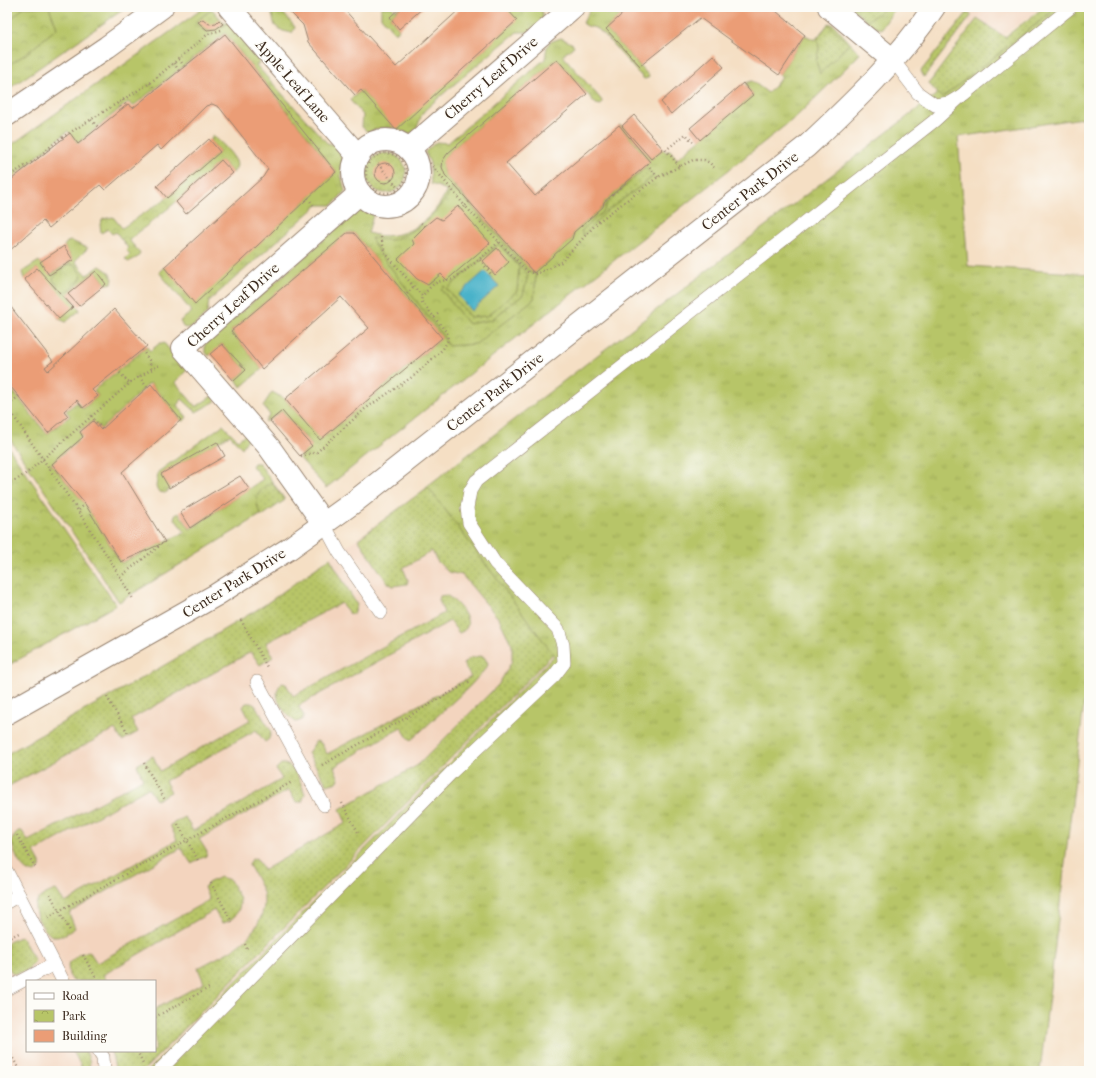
<svg xmlns="http://www.w3.org/2000/svg" width="1096" height="1078" font-family="'IM FELL French Canon',serif">
<style>
.built{fill:#f3d4be;fill-rule:evenodd}
.grass{fill:url(#grass-tufts);stroke:#797842}
.park{fill:url(#park-crowns);stroke:#797842}
.garden{fill:url(#garden-dots);stroke:#797842}
.pitch{fill:#b7c567;stroke:#797842}
.water{fill:#4ab2c9;stroke:#426e74}
.building{fill:#eb9d76}
.lines{fill:none;stroke-linecap:round;stroke-linejoin:round}
.lane-casing{stroke:#988471;stroke-width:14}
.street-casing{stroke:#988471;stroke-width:24}
.secondary-casing{stroke:#988471;stroke-width:24}
.path{stroke:#988471;stroke-width:2.5;stroke-dasharray:1 3;stroke-linecap:butt}
.lane{stroke:#fff;stroke-width:13}
.street{stroke:#fff;stroke-width:22}
.secondary{stroke:#fff;stroke-width:22}
.labels{text-anchor:middle;dominant-baseline:central;stroke-width:3;stroke-linejoin:round;paint-order:stroke}
.street-label{font-size:15px;fill:#3b2a1e;stroke:#fdfcf7}
</style>
<defs>
<pattern id="grass-tufts" width="24" height="20" patternUnits="userSpaceOnUse"><rect width="24" height="20" fill="#b7c567"/><path d="M3 7l-1-3M5 7V3M7 7l1-3M15 17l-1-3M17 17v-4M19 17l1-3" fill="none" stroke="#9ea959"/></pattern>
<pattern id="park-crowns" width="20" height="18" patternUnits="userSpaceOnUse"><rect width="20" height="18" fill="#b7c567"/><path d="M2 6a3 3 0 1 1 6 0M12 15a3 3 0 1 1 6 0" fill="none" stroke="#9ea959"/></pattern>
<pattern id="garden-dots" width="8" height="8" patternUnits="userSpaceOnUse"><rect width="8" height="8" fill="#b7c567"/><path d="M2 2h.1M6 6h.1" fill="none" stroke="#9ea959" stroke-width="1.8" stroke-linecap="round"/></pattern>
</defs>
<rect width="100%" height="100%" fill="#fdfcf7"/>
<filter id="ink" filterUnits="userSpaceOnUse"><feTurbulence type="fractalNoise" baseFrequency=".025" numOctaves="2"/><feDisplacementMap in="SourceGraphic" scale="8" xChannelSelector="R" yChannelSelector="G"/><feConvolveMatrix kernelMatrix="1 2 1 2 8 2 1 2 1" color-interpolation-filters="sRGB"/></filter>
<filter id="wash" filterUnits="userSpaceOnUse"><feTurbulence type="fractalNoise" baseFrequency=".012" numOctaves="4" result="noise"/><feDisplacementMap in="SourceGraphic" scale="16" xChannelSelector="R" yChannelSelector="G"/><feGaussianBlur stdDeviation="0.9" result="paint"/><feColorMatrix in="noise" values="0 0 0 0 0 0 0 0 0 0 0 0 0 0 0 0 0 1.4 0 .05"/><feComposite in="paint" operator="in"/></filter>
<g filter="url(#wash)">
<rect width="100%" height="100%" fill="#f5dfc4"/>
<!-- built -->
<g class="built">
<path d="M970,7H1042L1002,36L961,20Z"/>
<path d="M428,487L553,654L145,1071H7V754L170,662L263,606ZM27,981H155V1051H27Z"/>
</g>
<!-- grass -->
<g class="grass">
<path d="M7,7H127L7,90Z"/>
<path d="M205,7H209L222,24L231,22L259,52V64L256,65L327,143L339,146L346,151L341,175L345,191L333,205H318L209,301L207,313C200,320 193,331 183,327L180,321L192,312L159,272L164,267L195,303L336,172L225,33L133,106L128,102L78,143L68,131L7,182V148Z"/>
<path d="M270,7H278L295,27L292,33L283,31L275,26Z"/>
<path d="M381,7H392L395,10L401,7L390,17L399,29L397,32H394L381,17Z"/>
<path d="M505,7H517L522,13L530,7H541L543,17L541,24L529,32H517C487,57 456,82 426,109C417,117 421,132 408,134C398,128 379,124 369,133L362,127L363,115L350,100L361,90L396,129L516,21Z"/>
<path d="M591,7H601L608,15L618,7H630L606,29L649,76L648,78L644,79C628,63 615,45 599,30C595,26 587,28 583,23Z"/>
<path d="M850,7H896L881,29L874,27Z"/>
<path d="M1050,7H1089V117L958,137L968,266L1089,274V662L1040,1071H148L554,656L426,487Z"/>
<path d="M829,23L834,25L860,54L797,116L326,488L299,457L312,445L282,411L266,422L265,421L270,415L263,406L272,392L285,399L320,440L442,338L354,233H347L231,331L262,369L241,387L236,379L246,370L222,344L209,356L205,352V344L215,335L359,209L364,208L371,211L373,215L368,233C401,244 434,221 447,190L431,184L430,163L425,152L436,142L448,143L545,59L547,46L550,42L561,38L573,44L574,46L563,55L564,57L599,97L602,101L601,105L596,104L557,59L448,153C442,162 441,166 445,175L534,273L572,239L574,232L603,207L604,202L650,162L619,125L622,126L651,159L663,149L666,152L670,150L677,159L753,95L747,87L746,83L752,81L768,93L782,77L779,75L805,35L815,40Z"/>
<path d="M71,241L88,248L75,261L87,275L100,266L109,272L113,279L112,283L106,284L96,271L68,294L80,310L66,322L59,319L37,268L24,279L22,272L39,261L50,275L73,260L64,246L67,242Z"/>
<path d="M160,343H164L187,370L175,382L196,407L212,396L216,401L196,412L182,399L177,405L187,417L183,422L150,383L101,429L93,421L79,431L82,436L51,464L86,505L121,563L185,532L174,518L175,515L179,513L190,529L263,479L252,466L254,463H259L285,500L119,602L7,435V384L47,434L70,416L66,411L77,402L83,409L98,396L94,390L147,347L150,351Z"/>
</g>
<!-- park -->
<g class="park">
<path d="M24,7H49L57,28L26,54L7,66V23Z"/>
<path d="M212,136C218,138 236,157 237,164C237,167 235,170 233,173L221,160L176,202L129,240L140,253L138,257L128,262L125,259L130,254L126,250L128,248L116,232L112,234L108,229L101,233L100,224L103,219L113,217L122,228L167,198L220,152L211,141Z"/>
<path d="M454,186L529,272L536,274L534,299L476,344L448,346L443,336L378,251L371,238C378,239 389,241 395,239C420,230 442,208 454,186Z"/>
<path d="M71,264L76,266L82,276C78,284 72,290 63,293L54,282L53,278L67,265Z"/>
<path d="M223,425L238,440L246,434H251L242,448L230,435L161,474L171,489L165,493L159,492L156,487L158,472Z"/>
<path d="M7,445L116,605L7,666Z"/>
</g>
<!-- garden -->
<g class="garden">
<path d="M850,7H887L867,21Z"/>
<path d="M1044,7H1058L942,98L930,85L929,83L977,19L1005,37Z"/>
<path d="M212,9L226,25L205,31L195,22Z"/>
<path d="M967,13L972,15L924,77L921,71Z"/>
<path d="M828,24L849,44L820,74L816,61L819,49L818,40L819,36Z"/>
<circle cx="386" cy="173" r="20"/>
<path d="M645,168L654,176L606,212L583,235L581,231L604,211L607,203Z"/>
<path d="M500,244L528,275L523,295L491,320L468,324L441,289L444,286L471,316L496,247Z"/>
<path d="M271,482L285,500L262,516C252,499 257,492 271,482Z"/>
<path d="M428,487L553,654L143,1071H114L115,1067L111,1051H155V1009L204,983L198,968C223,954 249,946 261,917C264,909 265,901 263,892C259,883 254,874 249,865L252,859L256,858L264,870L346,823L340,809L418,765L499,684L512,661V645L499,619L462,575L448,572L437,561L432,551L403,568L408,580L407,584L393,586L387,582L358,539Z"/>
<path d="M330,558L357,605L354,614H350L341,603L266,643L273,657L260,665L251,652L131,719L138,732L122,741L115,729L7,787V754L170,662L263,606Z"/>
<path d="M446,595C457,601 480,626 459,633L450,621L298,706L304,716L302,720L296,722C285,715 269,695 282,683L286,684L293,696L312,686L444,613L439,600L440,596Z"/>
<path d="M480,656L484,657L488,663L487,667L469,687L410,741L401,727L334,767L339,779L337,782L327,785L308,753L316,741L321,743L327,754L471,677L463,664L470,658Z"/>
<path d="M246,703H251L255,705L271,731L269,739L265,742L256,730L165,781L171,792L156,800L148,788L34,852L40,863V868L33,873C19,870 15,853 11,841L18,831H22L28,841L143,779L137,765L153,756L160,771L250,720L243,707Z"/>
<path d="M281,764C296,763 300,782 305,794L302,802H296L289,790L199,839L207,852L206,856L191,863L181,848L69,913L75,928C70,931 62,937 56,937C46,937 31,912 36,903C40,895 48,893 56,890L65,903L177,840L170,825L185,817L193,831L282,779L276,769Z"/>
<path d="M220,877L230,880C233,886 237,892 239,897C243,909 233,922 222,923L214,910L103,975L107,981H73L69,975L68,964L79,954L89,951L97,963L209,900L204,887L208,883Z"/>
<path d="M21,936L35,961L27,971L13,974L7,966V943Z"/>
<path d="M73,1051H86L90,1062L88,1071H80L81,1066Z"/>
</g>
<!-- pitch -->
<path class="pitch" d="M499,244L519,267L517,291L487,316L470,317L447,289Z"/>
<!-- water -->
<path class="water" d="M485,271L499,286L471,311L458,295Z"/>
<g id="blocks">
<!-- building -->
<g class="building">
<path d="M285,7H342L396,67L462,7H505L517,20L396,130L361,90L355,95L308,42L303,25Z"/>
<path d="M401,7H424L399,29L390,17Z"/>
<path d="M630,7H771L805,35L779,75L700,18L640,66L606,29Z"/>
<path d="M203,19L209,24L216,23L219,20L223,24L216,29L207,30L198,22Z"/>
<path d="M225,34L336,172L195,304L164,267L263,177L268,169L219,107L212,104L206,106L161,150L157,145L105,190L100,185L49,228L43,221L7,253V183L70,133L78,144L128,104L133,108Z"/>
<path d="M713,55L724,67L671,114L661,102Z"/>
<path d="M557,59L587,94L506,163L535,196L619,125L650,162L604,202L603,207L574,232L572,239L534,273L445,175L442,167L443,160L448,153Z"/>
<path d="M743,83L753,95L700,140L690,128Z"/>
<path d="M634,115L663,149L651,159L622,126Z"/>
<path d="M209,139L220,152L167,198L157,186Z"/>
<path d="M221,160L233,173L186,214L176,202Z"/>
<circle cx="385" cy="173" r="10"/>
<path d="M458,206L490,243L447,280L441,274L428,285L417,279L398,259L414,244L412,239L425,226L436,217L442,220Z"/>
<path d="M347,233H354L442,338L320,440L285,399L369,328L341,297L262,369L231,331Z"/>
<path d="M64,246L73,260L49,275L40,262Z"/>
<path d="M497,248L509,262L495,275L483,261Z"/>
<path d="M37,268L73,307L59,319L24,279Z"/>
<path d="M96,271L106,284L79,306L68,294Z"/>
<path d="M7,302L53,361L45,367L48,371L114,309L147,346L92,390L98,396L83,408L77,400L64,411L68,416L48,433L7,382Z"/>
<path d="M222,344L246,370L234,381L210,354Z"/>
<path d="M151,384L181,420L122,472L165,542L121,562L85,504L52,464L83,437L80,432L93,421L101,430Z"/>
<path d="M282,411L312,446L300,456L270,421Z"/>
<path d="M217,442L225,456L169,488L161,474Z"/>
<path d="M240,476L249,489L190,528L180,512Z"/>
</g>
</g>
</g>
<g filter="url(#ink)">
<use href="#blocks" fill-opacity="0" stroke="#988471" stroke-width="1"/>
<g class="lines">
<!-- lane casing -->
<g class="lane-casing">
<g id="lane">
<path d="M893,60L918,93L935,105L949,103L964,94L1071,7"/>
<path d="M324,524L339,552L381,612"/>
<path d="M257,682L324,805"/>
<path d="M7,872L63,981"/>
<path d="M7,902L19,895"/>
<path d="M7,989L54,964"/>
<path d="M99,1051L103,1057L104,1071"/>
<path d="M159,1071L452,772L554,676L564,663L563,645L558,629L495,563L469,523L467,508L470,491L476,481L934,121L971,87"/>
</g>
</g>
<!-- street casing -->
<g class="street-casing">
<g id="street">
<path d="M229,7L358,156"/>
<path d="M829,7L893,60"/>
<path d="M7,115L107,47L162,7"/>
<circle cx="386" cy="173" r="33"/>
<path d="M409,149L573,7"/>
<path d="M324,524L269,447L183,348L360,193"/>
</g>
</g>
<!-- secondary casing -->
<g class="secondary-casing">
<path id="secondary" d="M7,713L216,595L287,550L354,502L807,146C853,103 899,59 934,7"/>
</g>
<!-- path -->
<g class="path">
<path d="M179,59L184,66"/>
<path d="M174,63L179,71"/>
<path d="M150,83L155,90"/>
<path d="M123,100L126,106"/>
<path d="M118,103L122,109"/>
<path d="M91,120L99,128"/>
<circle cx="386" cy="173" r="20"/>
<path d="M430,163L465,206L462,210"/>
<path d="M378,164L398,188"/>
<path d="M647,164L658,177"/>
<path d="M679,166L666,150L686,134L693,143"/>
<path d="M7,177L35,160L58,140L150,83L208,34L221,30"/>
<path d="M308,198L313,205"/>
<path d="M469,202L465,206L528,272L536,274L561,262L599,221L658,177L693,160H704L710,163L715,169"/>
<path d="M421,223L425,226"/>
<path d="M381,237L385,253L422,296C426,292 432,284 438,282C445,279 450,282 456,277C472,266 486,254 500,241"/>
<path d="M480,260L491,274"/>
<path d="M407,294L413,287"/>
<path d="M434,317L438,314"/>
<path d="M142,350L149,360L152,371"/>
<path d="M117,370L129,383"/>
<path d="M139,377L147,387"/>
<path d="M19,396L7,406C49,470 95,532 133,599"/>
<path d="M91,416L102,429"/>
<path d="M301,456L317,452L365,409L415,375L443,349L448,340L447,333L421,301L422,296"/>
<path d="M7,483L18,479L28,472L132,381L161,364"/>
<path d="M79,510L85,504"/>
<path d="M120,577L158,547L157,545"/>
<path d="M241,620L267,667"/>
<path d="M107,697L129,735"/>
<path d="M144,763L165,800"/>
<path d="M322,765L471,681"/>
<path d="M342,803L359,834"/>
<path d="M178,824L199,862"/>
<path d="M17,835L35,867"/>
<path d="M211,883L232,922"/>
<path d="M50,894L70,931"/>
<path d="M48,917L292,782"/>
<path d="M7,939L19,933"/>
<path d="M245,944L247,949"/>
<path d="M83,955L98,981"/>
<path d="M155,1017L209,988"/>
<path d="M7,1048L20,1071"/>
<path d="M137,1051L143,1063"/>
</g>
<!-- lane -->
<use href="#lane" class="lane"/>
<!-- street -->
<use href="#street" class="street"/>
<!-- secondary -->
<use href="#secondary" class="secondary"/>
</g>
</g>
<g class="labels">
<!-- street labels -->
<g class="street-label">
<text transform="translate(491 78) rotate(-41)">Cherry Leaf Drive</text>
<text transform="translate(293 81) rotate(49)">Apple Leaf Lane</text>
<text transform="translate(750 191) rotate(-38)">Center Park Drive</text>
<text transform="translate(233 305) rotate(-42)">Cherry Leaf Drive</text>
<text transform="translate(495 392) rotate(-38)">Center Park Drive</text>
<text transform="translate(234 583) rotate(-32)">Center Park Drive</text>
</g>
</g>
<!-- margin -->
<rect width="1096" height="1078" fill="none" stroke="#fdfcf7" stroke-width="24"/>
<!-- legend -->
<rect x="26" y="980" width="130" height="72" fill="#fdfcf7" stroke="#afa8a0"/>
<rect x="34" y="993" width="20" height="6" fill="#ffffff" stroke="#afa8a0"/>
<text x="62" y="1000" font-size="12" fill="#3b2a1e">Road</text>
<rect x="34" y="1010" width="20" height="12" fill="url(#park-crowns)" stroke="#afa8a0"/>
<text x="62" y="1020" font-size="12" fill="#3b2a1e">Park</text>
<rect x="34" y="1030" width="20" height="12" fill="#eb9d76" stroke="#afa8a0"/>
<text x="62" y="1040" font-size="12" fill="#3b2a1e">Building</text>
</svg>
